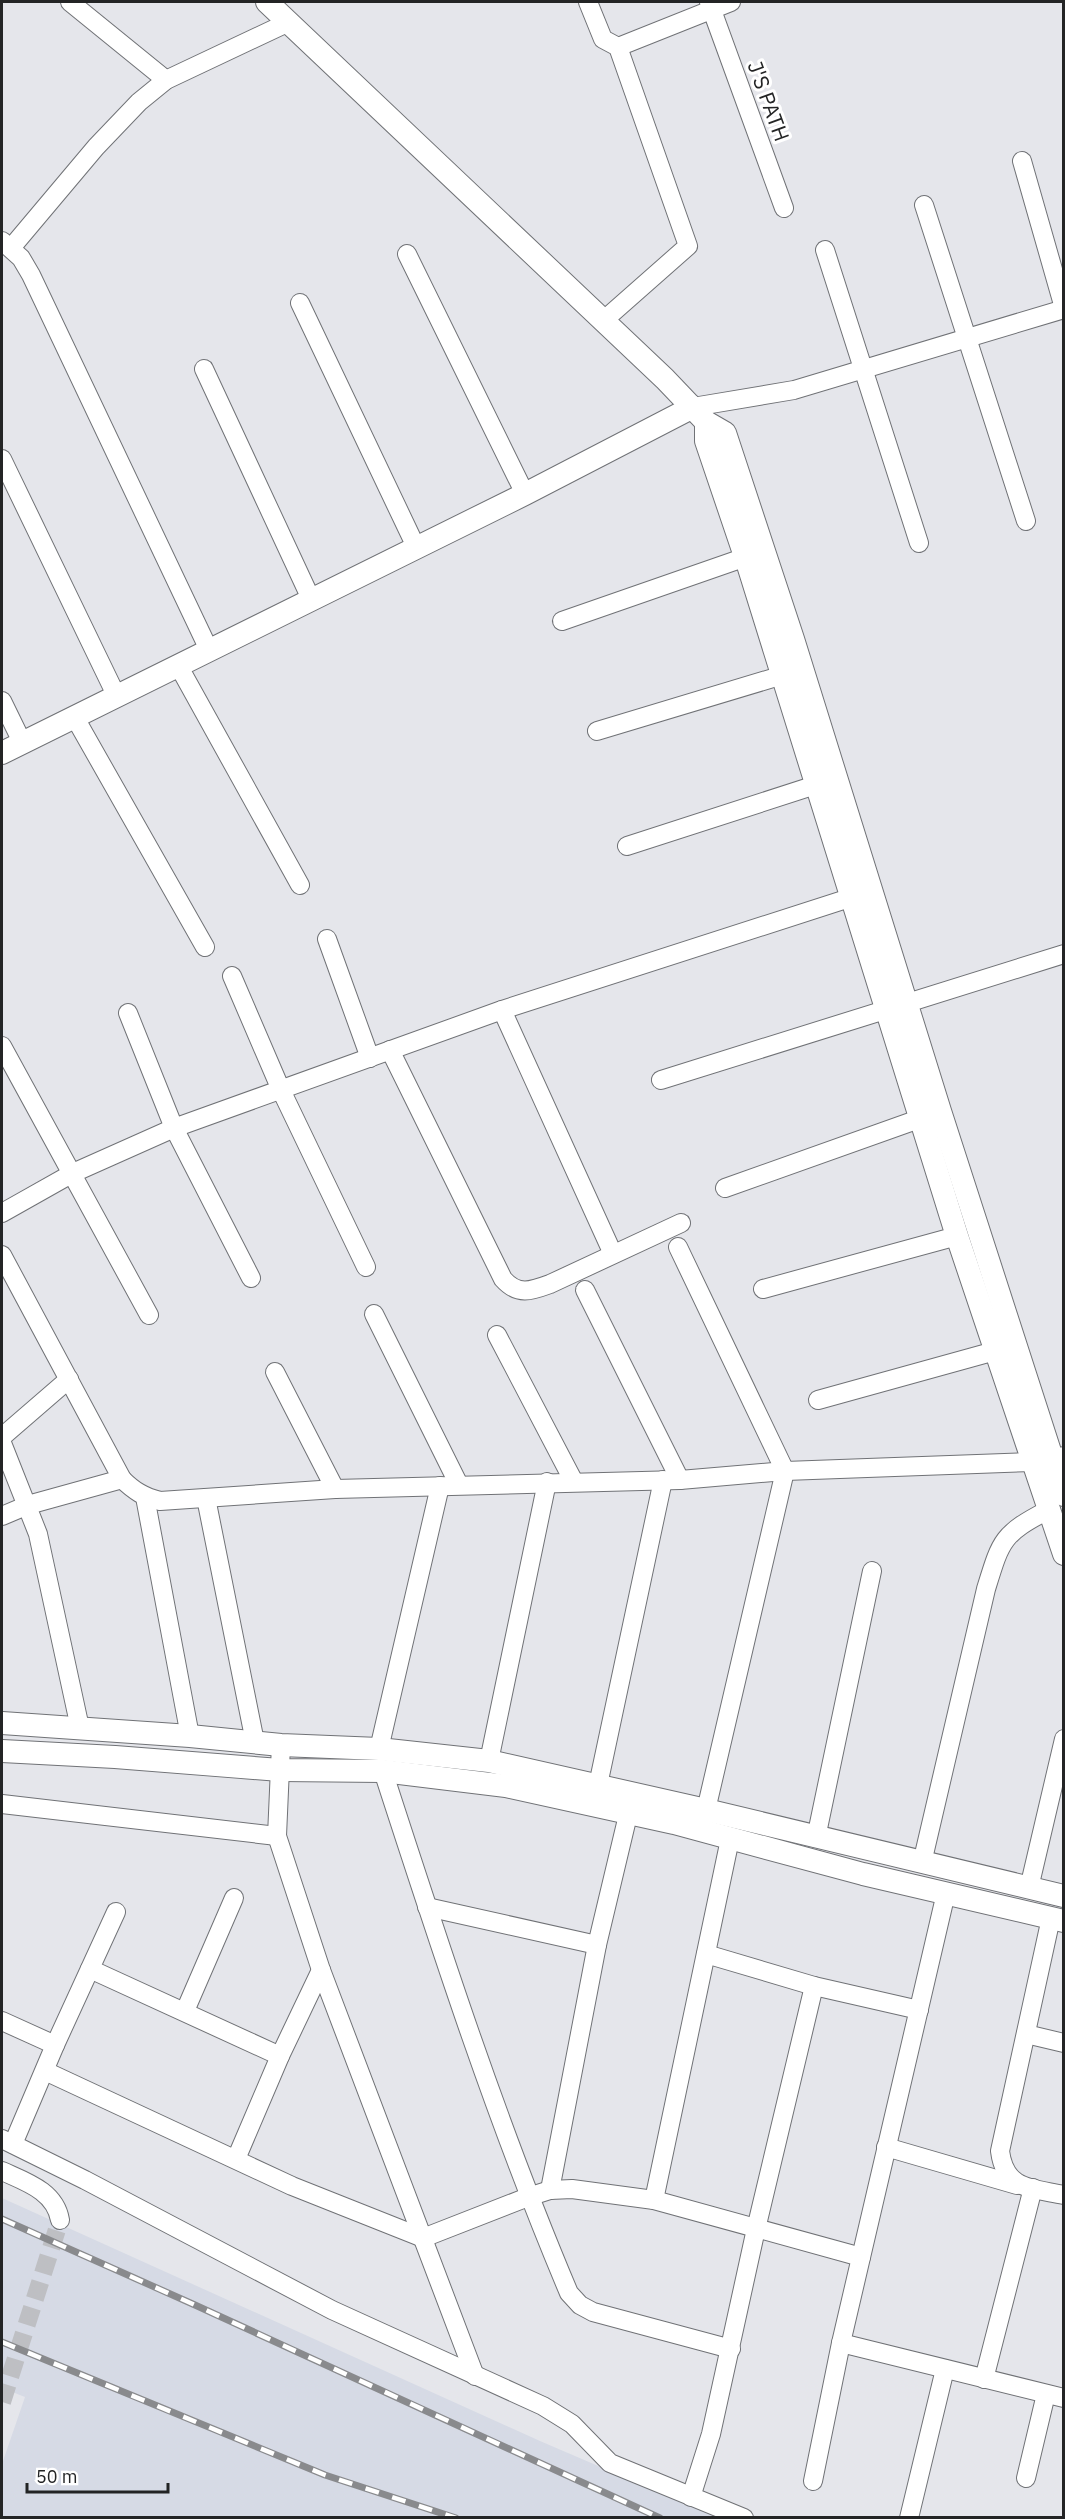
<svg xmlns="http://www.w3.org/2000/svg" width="1065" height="2519" font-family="'IBM Plex Sans',sans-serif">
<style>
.built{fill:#d6dae5}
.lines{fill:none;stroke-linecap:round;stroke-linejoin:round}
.minor-tunnel{stroke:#bebfc3;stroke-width:18;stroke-dasharray:18 9;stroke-linecap:butt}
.minor-casing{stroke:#707276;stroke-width:20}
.tertiary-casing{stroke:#707276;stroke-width:24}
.minor{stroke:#fff;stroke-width:18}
.tertiary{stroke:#fff;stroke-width:22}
.rail-casing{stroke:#898a8d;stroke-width:7}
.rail{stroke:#fff;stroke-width:4.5;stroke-dasharray:14;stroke-linecap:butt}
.labels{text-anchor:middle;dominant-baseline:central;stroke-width:6;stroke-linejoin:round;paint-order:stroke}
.street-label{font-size:21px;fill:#232425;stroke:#fff}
</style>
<rect width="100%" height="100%" fill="#e5e6eb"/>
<!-- built -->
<path class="built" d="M2,2198L540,2441L717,2517L2,2518V2464L25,2397L2,2388Z"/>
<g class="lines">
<!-- minor-tunnel -->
<path class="minor-tunnel" d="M2,2402L60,2220"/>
<!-- minor casing -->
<g class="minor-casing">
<g id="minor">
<path d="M70,2L166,80"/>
<path d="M588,2L603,39L618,47L688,246L603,321"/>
<path d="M709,2L784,208"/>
<path d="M618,47L731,2"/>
<path d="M1022,161L1064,308"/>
<path d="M924,205L1026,521"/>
<path d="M2,241L21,258L31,275L209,650"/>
<path d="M11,248L96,147L139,102L166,80L289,22"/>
<path d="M825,250L919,543"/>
<path d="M407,254L525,494"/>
<path d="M300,303L416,547"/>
<path d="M204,369L311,599"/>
<path d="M693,407L794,390L1064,309"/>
<path d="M2,459L116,695"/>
<path d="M562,621L746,557"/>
<path d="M178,665L300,885"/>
<path d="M2,701L22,742"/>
<path d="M74,716L205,947"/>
<path d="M597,731L783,675"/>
<path d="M627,846L828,781"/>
<path d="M327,939L370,1058"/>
<path d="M232,976L281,1090L366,1267"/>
<path d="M502,1010L613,1254"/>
<path d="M128,1013L174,1128L251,1278"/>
<path d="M2,1046L149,1315"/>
<path d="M390,1050L503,1279C518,1296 531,1291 550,1284L681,1223"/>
<path d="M661,1080L1064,954"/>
<path d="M725,1188L933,1114"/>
<path d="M2,1213L73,1173L174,1128L502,1010L865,893"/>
<path d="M678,1247L785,1471L706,1810"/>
<path d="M2,1255L122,1479C134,1491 144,1497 160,1501L335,1489L680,1480L785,1471L1032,1462L1064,1456"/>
<path d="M763,1289L957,1236"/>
<path d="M585,1290L680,1480"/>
<path d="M374,1314L459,1485"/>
<path d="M497,1335L574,1482"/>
<path d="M275,1372L335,1489"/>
<path d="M818,1400L995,1351"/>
<path d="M2,1437L69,1379"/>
<path d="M2,1443L38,1534L80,1728"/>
<path d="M145,1497L190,1736"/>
<path d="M206,1498L255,1742"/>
<path d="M2,1516L28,1505L122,1479"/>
<path d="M281,1745L277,1836L321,1970L475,2376"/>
<path d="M379,1749L440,1486"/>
<path d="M489,1761L547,1482"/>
<path d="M383,1771C440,1947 497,2123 569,2293L580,2305L593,2312L731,2349"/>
<path d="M598,1785L663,1480"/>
<path d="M2,1804L277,1836"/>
<path d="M816,1838L872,1571"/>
<path d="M922,1863L986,1589C1001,1540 1002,1534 1048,1510"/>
<path d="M1029,1888L1064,1739"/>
<path d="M427,1907L597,1945"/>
<path d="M1051,1918L1000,2151C1005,2190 1031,2188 1064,2195"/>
<path d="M706,1954L814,1986L919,2010"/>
<path d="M90,1969L280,2056"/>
<path d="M185,2011L234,1898"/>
<path d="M2,2021L55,2045"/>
<path d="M1026,2034L1064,2043"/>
<path d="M45,2071L292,2186L423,2238L528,2197L550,2190L572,2189L654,2200L861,2257"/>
<path d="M2,2139L85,2180L332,2310L543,2406L572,2424L610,2463L744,2518"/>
<path d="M13,2144L55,2045L116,1912"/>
<path d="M886,2147L1017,2185"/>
<path d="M236,2159L280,2056L321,1970"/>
<path d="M2,2171C26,2182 55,2191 60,2220"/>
<path d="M550,2190L597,1945L628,1815"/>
<path d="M654,2200L730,1839"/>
<path d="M841,2343L1064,2398"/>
<path d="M984,2379L1033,2188"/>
<path d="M1026,2478L1046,2394"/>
<path d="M813,2481L841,2343L946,1893"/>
<path d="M691,2497L711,2434L756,2229L814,1986"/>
<path d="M909,2518L945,2369"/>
</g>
</g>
<!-- tertiary casing -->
<g class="tertiary-casing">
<g id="tertiary">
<path d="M267,2L665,379L706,422L725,433L793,639L940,1111L1064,1495"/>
<path d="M706,422V441L748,565L957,1236L1064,1554"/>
<path d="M2,753L525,494L693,407"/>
<path d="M2,1723L190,1736L281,1745L379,1749L489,1761L706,1810L1064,1896"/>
<path d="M2,1751L115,1757L280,1770L383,1771L506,1786L674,1823L863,1874L1064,1921"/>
</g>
</g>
<!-- minor -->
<use href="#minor" class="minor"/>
<!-- tertiary -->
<use href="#tertiary" class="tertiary"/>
<!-- rail casing -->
<g class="rail-casing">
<g id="rail">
<path d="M2,2219L195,2305L660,2518"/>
<path d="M2,2342L325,2475L456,2518"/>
</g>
</g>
<!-- rail -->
<use href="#rail" class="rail"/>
</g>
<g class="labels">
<!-- street labels -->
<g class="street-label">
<text transform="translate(769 101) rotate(70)">J'S PATH</text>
</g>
</g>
<!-- border -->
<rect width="1065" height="2519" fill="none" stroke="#232425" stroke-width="6"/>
<!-- scale -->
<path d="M27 2483v9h141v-9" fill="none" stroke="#232425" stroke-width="3"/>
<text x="36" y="2483" font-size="18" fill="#232425" stroke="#ffffff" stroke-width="4.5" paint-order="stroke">50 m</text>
</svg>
